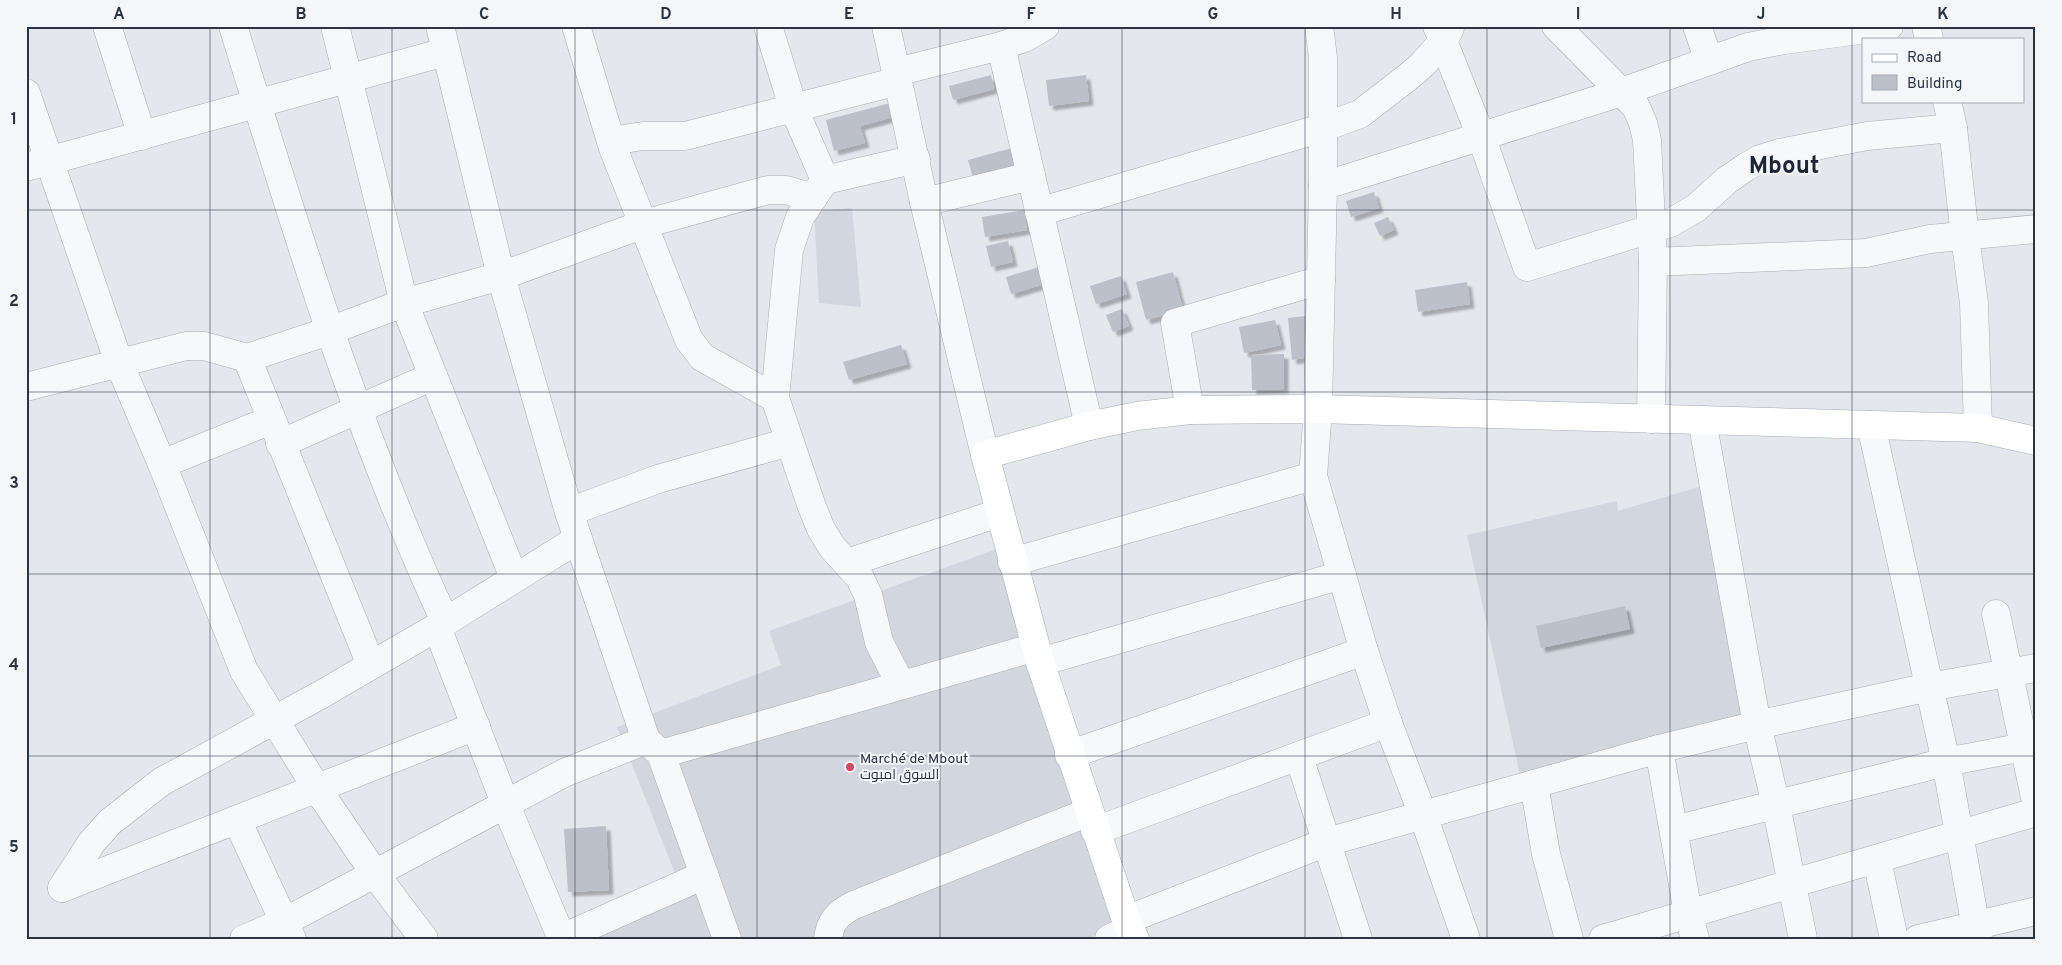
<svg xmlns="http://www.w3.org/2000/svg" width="2062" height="965" font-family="Overpass,Cairo,sans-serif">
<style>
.built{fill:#d2d6de}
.building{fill:#bbc0ca;filter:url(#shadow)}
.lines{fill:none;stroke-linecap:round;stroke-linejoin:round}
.minor-casing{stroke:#a9aeb7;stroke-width:29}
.major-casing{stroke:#a3abb8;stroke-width:29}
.path{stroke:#c2c5cb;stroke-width:3;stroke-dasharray:4 4;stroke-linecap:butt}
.minor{stroke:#f7f8fa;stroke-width:28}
.major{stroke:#fff;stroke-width:28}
.grid{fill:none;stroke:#2b3445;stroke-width:1;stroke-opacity:0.55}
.poi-dot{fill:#d1495b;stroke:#f4f6f9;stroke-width:2}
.labels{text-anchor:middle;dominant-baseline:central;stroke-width:4;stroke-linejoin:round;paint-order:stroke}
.poi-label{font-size:14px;fill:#2b3445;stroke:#f4f6f9;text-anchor:start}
.town-label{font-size:24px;font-weight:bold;fill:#1d2536;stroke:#f4f6f9}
.neatline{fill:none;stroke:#2b3445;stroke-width:2}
.grid-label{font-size:16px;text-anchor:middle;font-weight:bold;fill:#2b3445}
</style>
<defs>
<filter id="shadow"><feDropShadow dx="4.5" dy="4.5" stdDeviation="1" flood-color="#0004"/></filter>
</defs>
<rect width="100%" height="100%" fill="#e4e7ec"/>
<!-- built -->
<g class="built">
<path d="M852,208L861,307L819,303L814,211Z"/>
<path d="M1702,486L1745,720L1520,775L1467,535L1617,501L1618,511Z"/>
<path d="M997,549L1120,923L1088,939H576L682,891L617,727L781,665L769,631Z"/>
</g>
<!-- building -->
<g class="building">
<path d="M991,75L994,89L953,100L949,86Z"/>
<path d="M1086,75L1089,101L1049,106L1046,80Z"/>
<path d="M894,102L897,116L860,126L865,143L834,151L826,120Z"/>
<path d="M1012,148L1017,165L973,178L968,160Z"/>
<path d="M1374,192L1379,208L1351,217L1346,201Z"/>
<path d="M1024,210L1027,230L985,237L982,217Z"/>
<path d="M1388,217L1394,230L1380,236L1374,223Z"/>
<path d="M1008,241L1013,262L991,267L986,246Z"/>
<path d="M1049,264L1054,281L1011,294L1006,277Z"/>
<path d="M1173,272L1183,310L1146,320L1136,282Z"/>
<path d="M1121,276L1127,294L1096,304L1090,286Z"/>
<path d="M1467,282L1470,304L1418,312L1415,290Z"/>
<path d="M1122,309L1129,326L1113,332L1106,315Z"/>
<path d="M1305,316L1310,357L1292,360L1288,318Z"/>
<path d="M1275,320L1281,345L1244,353L1239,327Z"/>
<path d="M901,345L907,364L849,380L843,362Z"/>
<path d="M1284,354V389L1252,390L1251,355Z"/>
<path d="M1625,606L1630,629L1541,648L1536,626Z"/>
<path d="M606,826L609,890L568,892L564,829Z"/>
</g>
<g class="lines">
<!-- minor casing -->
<g class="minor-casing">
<g id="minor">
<path d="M107,26L142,136"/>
<path d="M233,26C295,227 356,430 445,621"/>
<path d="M335,26L404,303L514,578"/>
<path d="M440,26L501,276L569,512L646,740L661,754L727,939"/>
<path d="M576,26L613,148L689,340L702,357L775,398"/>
<path d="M768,26L793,107L825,180"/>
<path d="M886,26L924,202L985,455"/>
<path d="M1319,26L1323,58V186L1318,409L1313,476L1364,651L1388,723L1423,815L1466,939"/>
<path d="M1437,26L1481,136L1527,267L1670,223L1696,208L1727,180L1746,167L1760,159L1779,153L1867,136L1953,128"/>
<path d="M1556,26L1636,107L1643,123L1647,140L1653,262L1651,419"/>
<path d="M1697,26L1709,61"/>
<path d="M1926,26L1929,39"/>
<path d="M1001,46L1089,426"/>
<path d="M896,72L1001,46L1024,38L1045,26"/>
<path d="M26,93L119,363L162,464L244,671L316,787L375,874L424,939"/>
<path d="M1947,101L1953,128L1965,237L1974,303L1978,428"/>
<path d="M611,141L643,136H685L898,81"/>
<path d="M26,167L445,52"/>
<path d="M1323,186L1622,92L1748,47L1784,40L1889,26"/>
<path d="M924,202L1031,176"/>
<path d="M1039,212L1322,128L1360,114L1408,77L1423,64L1443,41L1450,28"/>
<path d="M1653,262L1866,253L1930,239L2036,229"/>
<path d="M247,358L371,665"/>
<path d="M26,387L186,346H204L247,358L329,331L404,303L501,276L644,224L768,190H786L813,198"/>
<path d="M1190,410L1175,323L1321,280"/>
<path d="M1702,420L1757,725L1776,805L1803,939"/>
<path d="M1871,425L1946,762L1978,939"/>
<path d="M280,444L433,376"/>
<path d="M162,464L271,420"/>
<path d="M569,512L658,479L789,442"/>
<path d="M1012,562L1313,476"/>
<path d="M847,563L999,513"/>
<path d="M1996,614L2036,802"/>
<path d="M437,627L505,803L562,939"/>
<path d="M1040,662L1342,575"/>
<path d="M901,685L879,642L868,595L860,578L832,547L821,529L812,507L775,398L789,250L800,217L825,180L916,159"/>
<path d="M1659,749L1688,913L1695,939"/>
<path d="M661,754L1036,647"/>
<path d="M1069,755L1364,651"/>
<path d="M1299,757L1358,939"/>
<path d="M1534,784L1546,854L1569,939"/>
<path d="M237,820L292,939"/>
<path d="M1674,830L1946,762L2024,747"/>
<path d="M1095,831L1388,723"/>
<path d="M1877,860L1894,939"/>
<path d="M62,888L92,842L110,822L161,782L322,694L437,627L578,539"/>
<path d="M62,888L476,726"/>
<path d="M1126,920L1327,842L1659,749L1757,725L1929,687L2036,668"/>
<path d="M562,938L704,875"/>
<path d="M244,939L284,922L564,773L646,740"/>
<path d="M828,939C830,921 838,913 854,905L1089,812"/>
<path d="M1109,939L1130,929"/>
<path d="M1603,939L2036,812"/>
<path d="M1918,939L2036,911"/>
</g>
</g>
<!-- major casing -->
<g class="major-casing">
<path id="major" d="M1135,939L1126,920L1040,662L985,455L1089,426L1137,416L1190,410L1318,409L1978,428L2036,441"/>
</g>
<!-- path -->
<path class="path" d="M26,938L31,939"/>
<!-- minor -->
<use href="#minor" class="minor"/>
<!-- major -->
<use href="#major" class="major"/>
</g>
<!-- grid -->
<path class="grid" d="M210,26V939M392,26V939M575,26V939M757,26V939M940,26V939M1122,26V939M1305,26V939M1487,26V939M1670,26V939M1852,26V939M26,210H2036M26,392H2036M26,574H2036M26,756H2036"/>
<!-- markers -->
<circle class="poi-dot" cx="850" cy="767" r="5"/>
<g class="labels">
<!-- poi labels -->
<g class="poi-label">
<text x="860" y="759">Marché de Mbout<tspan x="860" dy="16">السوق امبوت</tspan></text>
</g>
<!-- town labels -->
<g class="town-label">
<text x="1784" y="167">Mbout</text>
</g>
</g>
<!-- border -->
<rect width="2062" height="965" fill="none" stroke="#f4f6f9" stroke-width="55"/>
<!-- legend -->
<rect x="1862" y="38" width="162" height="65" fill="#f4f6f9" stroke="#a4a8b1"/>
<rect x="1872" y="54" width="25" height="8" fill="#ffffff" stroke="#a4a8b1"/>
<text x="1907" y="62" font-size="15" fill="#2b3445">Road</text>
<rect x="1872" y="75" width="25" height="15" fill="#bbc0ca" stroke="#a4a8b1"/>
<text x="1907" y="88" font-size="15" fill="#2b3445">Building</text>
<rect x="28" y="28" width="2006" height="910" class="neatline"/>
<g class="grid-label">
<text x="119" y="19">A</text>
<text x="301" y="19">B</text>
<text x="484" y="19">C</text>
<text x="666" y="19">D</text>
<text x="849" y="19">E</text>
<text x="1031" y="19">F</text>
<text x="1213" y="19">G</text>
<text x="1396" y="19">H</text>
<text x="1578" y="19">I</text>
<text x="1761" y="19">J</text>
<text x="1943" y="19">K</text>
<text x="14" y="124">1</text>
<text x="14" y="306">2</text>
<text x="14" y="488">3</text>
<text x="14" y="670">4</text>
<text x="14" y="852">5</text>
</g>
</svg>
